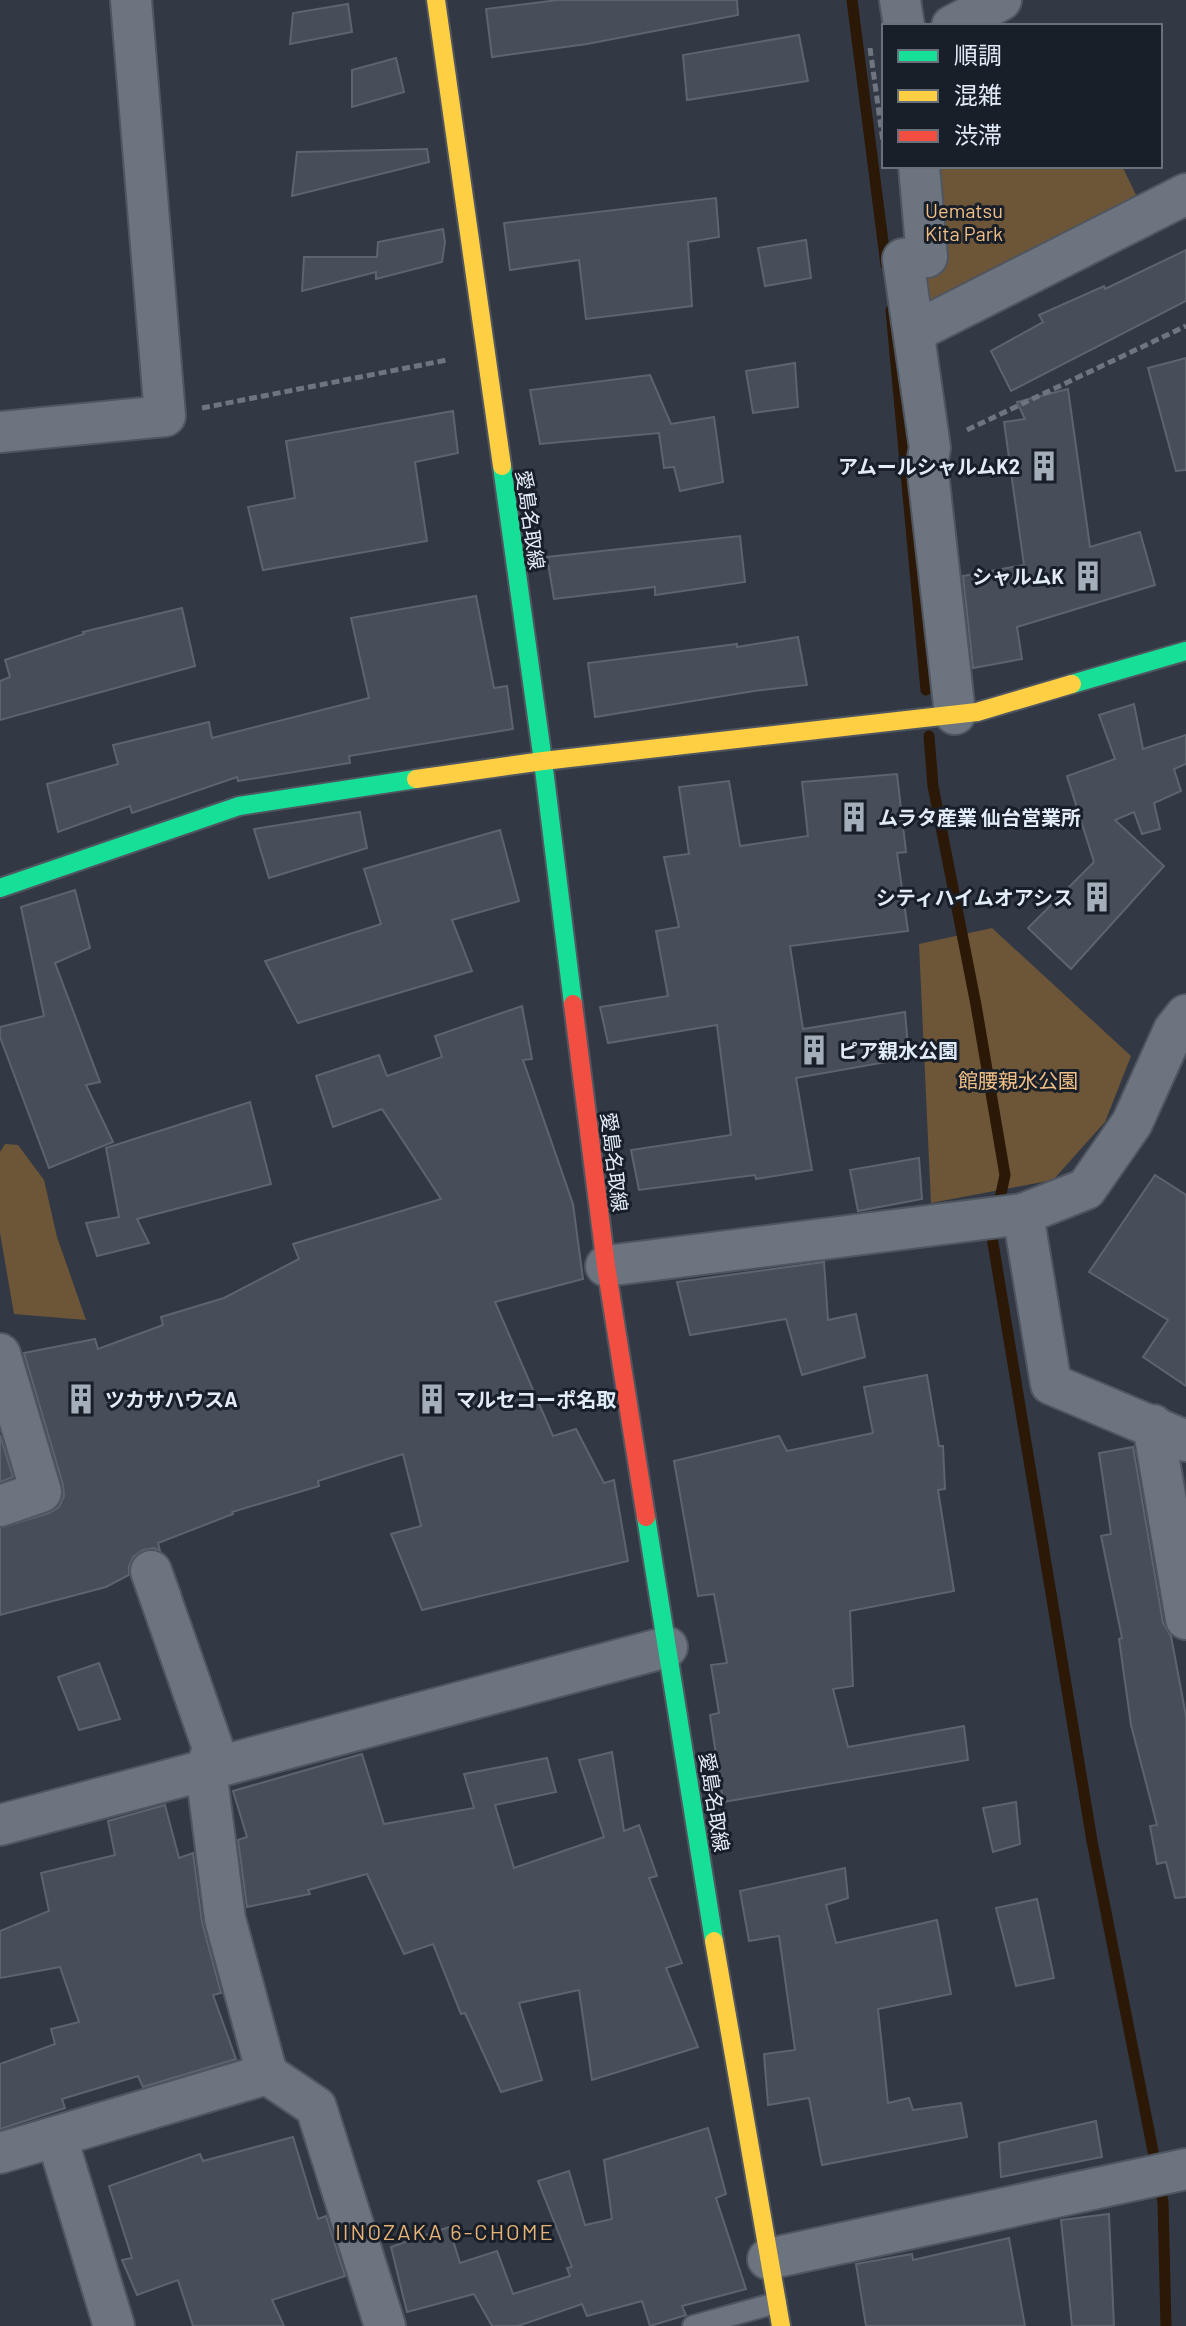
<svg xmlns="http://www.w3.org/2000/svg" width="1186" height="2326" font-family="Barlow,'Noto Sans JP',sans-serif">
<style>
.green{fill:#6d5538}
.lines{fill:none;stroke-linecap:round;stroke-linejoin:round}
.stream{stroke:#2b1806;stroke-width:11}
.building{fill:#464e5a;stroke:#5d646e;stroke-width:2}
.lane-casing{stroke:#505660;stroke-width:24}
.street-casing{stroke:#505660;stroke-width:44}
.fast-casing{stroke:#505660;stroke-width:22}
.slow-casing{stroke:#505660;stroke-width:22}
.jam-casing{stroke:#505660;stroke-width:22}
.path{stroke:#6e757f;stroke-width:5;stroke-dasharray:8 4;stroke-linecap:butt}
.lane{stroke:#6c747f;stroke-width:20}
.street{stroke:#6c747f;stroke-width:40}
.fast{stroke:#16e098;stroke-width:18}
.slow{stroke:#ffcf43;stroke-width:18}
.jam{stroke:#f24e42;stroke-width:18}
.labels{text-anchor:middle;dominant-baseline:central;stroke-width:6;stroke-linejoin:round;paint-order:stroke}
.park-label{font-size:20px;fill:#f2bf84;stroke:#191f29}
.poi-label{font-size:20px;font-weight:bold;fill:#e2ecf9;stroke:#191f29;text-anchor:start}
.street-label{font-size:20px;fill:#e2ecf9;stroke:#191f29}
.neighbourhood-label{font-size:22px;letter-spacing:2px;fill:#e7b275;stroke:#191f29}
</style>
<rect width="100%" height="100%" fill="#323945"/>
<!-- green -->
<g class="green">
<path d="M900,166H1122L1137,197L919,309Z"/>
<path d="M992,928L1131,1056L1105,1122L1053,1180L931,1203L919,944Z"/>
<path d="M5,1144L18,1145L44,1180L57,1237L86,1320L14,1314L0,1233V1152Z"/>
</g>
<g class="lines">
<!-- stream -->
<g class="stream">
<path d="M852,0L886,265"/>
<path d="M891,310L926,690"/>
<path d="M929,736L933,786L976,1005L1005,1175L998,1208"/>
<path d="M995,1225L992,1237L1092,1841L1163,2202L1166,2326"/>
</g>
</g>
<!-- building -->
<g class="building">
<path d="M558,0H737L738,15L587,44L492,57L486,9Z"/>
<path d="M348,4L352,32L290,44L293,13Z"/>
<path d="M799,35L808,81L687,100L683,55Z"/>
<path d="M396,58L404,92L352,107V70Z"/>
<path d="M427,149L429,162L292,196L297,152Z"/>
<path d="M716,198L719,237L688,242L692,306L586,319L579,260L510,270L504,223Z"/>
<path d="M443,229L445,242L442,262L376,279V272L302,291L304,257H377L378,242Z"/>
<path d="M806,240L811,278L765,286L758,248Z"/>
<path d="M1186,250V301L1011,391L991,351L1043,322L1039,315L1104,286L1105,289Z"/>
<path d="M1186,358V470L1176,471L1148,368Z"/>
<path d="M795,363L798,407L753,413L746,371Z"/>
<path d="M650,375L671,424L714,417L723,482L680,491L674,467L664,468L659,433L540,444L530,390Z"/>
<path d="M1068,389L1090,547L1140,532L1155,585L1017,627L1022,659L973,668L963,576L1024,565L1004,422L1025,419L1017,402Z"/>
<path d="M453,411L458,453L415,462L427,541L263,570L248,507L295,498L286,441Z"/>
<path d="M740,536L745,582L655,595V587L554,599L547,557Z"/>
<path d="M476,596L494,688L507,686L513,729L349,756L350,763L238,781L237,777L132,813L130,806L58,832L47,784L118,764L113,745L209,722L212,738L369,698L351,618Z"/>
<path d="M182,608L195,666L0,720V681L10,677L5,660L84,634L83,632Z"/>
<path d="M798,637L807,685L754,691L595,717L588,663L737,644V647Z"/>
<path d="M1134,704L1143,749L1186,735V764L1174,769L1181,791L1154,803L1160,829L1142,834L1134,812L1115,820L1164,866L1071,969L1028,928L1094,862L1067,776L1115,759L1099,715Z"/>
<path d="M897,774L906,852L897,853L908,931L790,946L803,1029L905,1012L909,1058L796,1078L812,1170L756,1179L755,1175L639,1190L631,1150L731,1135L717,1025L608,1043L600,1007L668,996L656,931L679,927L664,857L689,854L679,787L729,781L740,846L808,836L802,782Z"/>
<path d="M360,812L367,848L269,878L254,829Z"/>
<path d="M500,830L519,901L452,920L472,971L298,1023L265,961L381,924L364,869Z"/>
<path d="M75,890L90,948L55,963L100,1082L86,1085L113,1142L49,1168L0,1037V1027L44,1016L21,907Z"/>
<path d="M522,1006L532,1059L523,1060L573,1204L583,1279L495,1302L553,1436L576,1429L604,1483L614,1480L628,1561L422,1610L391,1534L421,1526L403,1454L318,1481L319,1486L232,1512L233,1514L158,1543L160,1551L154,1548L143,1550L133,1557L129,1566V1575L106,1587L0,1615V1528L49,1513L59,1507L64,1496L63,1485L24,1353L95,1339L98,1349L163,1325L161,1317L224,1298L299,1259L293,1244L441,1199L382,1109L333,1127L316,1076L379,1055L387,1076L442,1057L435,1036Z"/>
<path d="M250,1102L271,1184L137,1219L149,1243L97,1256L86,1223L119,1217L106,1148Z"/>
<path d="M919,1158L922,1199L858,1211L850,1170Z"/>
<path d="M1155,1175L1186,1195V1386L1143,1357L1168,1320L1089,1272Z"/>
<path d="M824,1262L828,1320L856,1314L865,1357L802,1375L786,1319L690,1335L677,1282Z"/>
<path d="M927,1375L939,1446H943L945,1489L938,1490L954,1591L850,1611L853,1686L833,1689L848,1747L964,1726L968,1760L723,1802L710,1715L719,1713L711,1665L727,1663L714,1594L698,1596L674,1461L779,1436L787,1451L873,1433L864,1387Z"/>
<path d="M0,1435L13,1477L0,1482Z"/>
<path d="M1133,1447L1163,1623L1171,1636L1186,1716V1897L1175,1898L1166,1862L1157,1864L1150,1826L1157,1825L1131,1725L1119,1639L1122,1638L1101,1536L1111,1534L1099,1453Z"/>
<path d="M99,1663L120,1719L79,1730L58,1677Z"/>
<path d="M612,1752L624,1831L639,1825L657,1876L649,1878L682,1963L666,1968L698,2047L592,2080L579,1990L519,2003L542,2080L501,2092L465,2013L461,2014L433,1944L404,1954L367,1874L308,1890L310,1894L247,1907L238,1840L247,1837L233,1791L362,1754L384,1824L474,1808L464,1774L547,1758L556,1792L495,1805L514,1868L604,1837L579,1760Z"/>
<path d="M1016,1802L1020,1844L993,1852L983,1808Z"/>
<path d="M165,1805L179,1858L193,1853L202,1922L221,1993L213,1995L236,2059L143,2087L138,2076L62,2099L65,2108L0,2129V2064L55,2044L51,2029L79,2022L60,1967L0,1978V1931L49,1911L41,1873L115,1855L108,1821Z"/>
<path d="M845,1868L848,1898L826,1905L836,1943L937,1920L951,1994L878,2009L888,2103L909,2098L913,2110L961,2103L967,2137L822,2165L809,2098L768,2105L764,2054L795,2050L779,1936L749,1941L740,1891Z"/>
<path d="M1037,1899L1054,1978L1016,1986L996,1908Z"/>
<path d="M1096,2121L1102,2157L1001,2177L999,2143Z"/>
<path d="M708,2128L726,2194L716,2198L746,2289L682,2306L686,2315L650,2326L642,2301L587,2316L582,2304L518,2326H492L474,2294L407,2312L391,2247L449,2227L460,2263L497,2251L513,2294L570,2276L567,2268L572,2267L538,2181L569,2171L585,2225L612,2219L604,2160Z"/>
<path d="M293,2137L318,2219L326,2216L345,2276L272,2300L284,2326H193L178,2280L137,2295L122,2260L132,2258L109,2186L200,2154L203,2161Z"/>
<path d="M1109,2214L1114,2326H1072L1061,2220Z"/>
<path d="M1009,2238L1025,2326H866L856,2264L912,2254L913,2260Z"/>
</g>
<g class="lines">
<!-- lane casing -->
<g class="lane-casing">
<path id="lane" d="M693,2326L776,2303"/>
</g>
<!-- street casing -->
<g class="street-casing">
<g id="street">
<path d="M900,0L904,26"/>
<path d="M952,26L1001,0"/>
<path d="M919,166L927,257L903,259L930,448L927,464L955,714"/>
<path d="M914,332L1186,194"/>
<path d="M0,432L165,416L131,0"/>
<path d="M1186,1015L1174,1030L1132,1123L1086,1189L1023,1214L1051,1384L1186,1441"/>
<path d="M606,1266L1023,1214"/>
<path d="M0,1354L41,1492L0,1506"/>
<path d="M1153,1425L1186,1619"/>
<path d="M161,1599L151,1571L213,1748L206,1770L225,1919L267,2074"/>
<path d="M0,1825L667,1647"/>
<path d="M57,2138L114,2326"/>
<path d="M0,2153L267,2074L316,2107L385,2326"/>
<path d="M768,2259L1186,2169"/>
</g>
</g>
<!-- fast casing -->
<g class="fast-casing">
<g id="fast">
<path d="M502,466L543,761L573,1004"/>
<path d="M1072,684L1186,651"/>
<path d="M0,888L239,806L416,779"/>
<path d="M646,1517L714,1941"/>
</g>
</g>
<!-- slow casing -->
<g class="slow-casing">
<g id="slow">
<path d="M436,0L502,466"/>
<path d="M416,779L543,761L977,712L1072,684"/>
<path d="M714,1941L781,2326"/>
</g>
</g>
<!-- jam casing -->
<g class="jam-casing">
<path id="jam" d="M573,1004L606,1266L646,1517"/>
</g>
<!-- path -->
<g class="path">
<path d="M870,48L884,149"/>
<path d="M202,408L447,360"/>
<path d="M967,430L1186,326"/>
</g>
<!-- lane -->
<use href="#lane" class="lane"/>
<!-- street -->
<use href="#street" class="street"/>
<!-- fast -->
<use href="#fast" class="fast"/>
<!-- slow -->
<use href="#slow" class="slow"/>
<!-- jam -->
<use href="#jam" class="jam"/>
</g>
<!-- icons -->
<defs>
<g id="building-bare" transform="scale(2.4)"><path d="M-4-6H4V6H1V3H-1V6H-4ZM-2.5-4.3h1.7v1.8h-1.7ZM.8-4.3h1.7v1.8H.8ZM-2.5-1h1.7V.8h-1.7ZM.8-1h1.7V.8H.8Z" fill="#a4adba" stroke="#191f29" stroke-width="2.5" paint-order="stroke"/></g>
</defs>
<g fill-rule="evenodd">
<use href="#building-bare" x="1044" y="466"/>
<use href="#building-bare" x="1088" y="576"/>
<use href="#building-bare" x="854" y="817"/>
<use href="#building-bare" x="1097" y="897"/>
<use href="#building-bare" x="814" y="1050"/>
<use href="#building-bare" x="81" y="1399"/>
<use href="#building-bare" x="432" y="1399"/>
</g>
<g class="labels">
<!-- park labels -->
<g class="park-label">
<text x="964" y="210">Uematsu<tspan x="964" dy="23">Kita Park</tspan></text>
<text x="1018" y="1080">館腰親水公園</text>
</g>
<!-- poi labels -->
<g class="poi-label">
<text x="1020" y="466" text-anchor="end">アムールシャルムK2</text>
<text x="1064" y="576" text-anchor="end">シャルムK</text>
<text x="878" y="817">ムラタ産業 仙台営業所</text>
<text x="1073" y="897" text-anchor="end">シティハイムオアシス</text>
<text x="838" y="1050">ピア親水公園</text>
<text x="105" y="1399">ツカサハウスA</text>
<text x="456" y="1399">マルセコーポ名取</text>
</g>
<!-- street labels -->
<g class="street-label">
<text transform="translate(531 520) rotate(82)">愛島名取線</text>
<text transform="translate(615 1162) rotate(83)">愛島名取線</text>
<text transform="translate(715 1802) rotate(81)">愛島名取線</text>
</g>
<!-- neighbourhood labels -->
<g class="neighbourhood-label">
<text x="445" y="2231">IINOZAKA 6-CHOME</text>
</g>
</g>
<!-- legend -->
<rect x="882" y="24" width="280" height="144" fill="#191f29" stroke="#69717c" stroke-width="2"/>
<rect x="898" y="50" width="40" height="12" fill="#16e098" stroke="#69717c" stroke-width="2"/>
<text x="954" y="64" font-size="24" fill="#e2ecf9">順調</text>
<rect x="898" y="90" width="40" height="12" fill="#ffcf43" stroke="#69717c" stroke-width="2"/>
<text x="954" y="104" font-size="24" fill="#e2ecf9">混雑</text>
<rect x="898" y="130" width="40" height="12" fill="#f24e42" stroke="#69717c" stroke-width="2"/>
<text x="954" y="144" font-size="24" fill="#e2ecf9">渋滞</text>
</svg>
